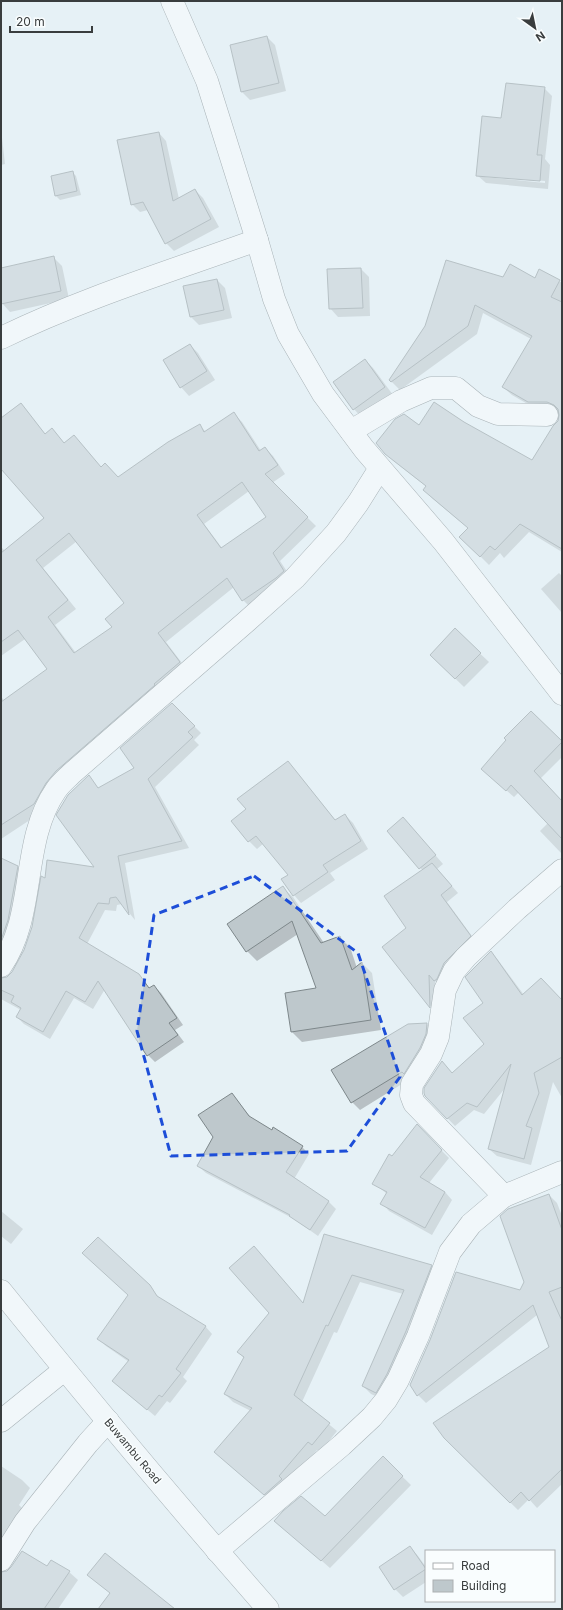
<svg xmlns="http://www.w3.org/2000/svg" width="563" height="1610" font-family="Inter,sans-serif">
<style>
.shadow{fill:#0003;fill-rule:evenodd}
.building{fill:#bec8cc;stroke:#7e888b;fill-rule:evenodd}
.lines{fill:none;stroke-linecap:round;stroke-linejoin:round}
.minor-casing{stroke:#60696c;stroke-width:23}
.minor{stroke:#fff;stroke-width:22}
.marked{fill:none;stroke:#1d4ed8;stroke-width:3;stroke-dasharray:8 5;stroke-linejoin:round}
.labels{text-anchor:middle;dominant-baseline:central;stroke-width:3;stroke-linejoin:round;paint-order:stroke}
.street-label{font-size:11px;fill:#393d3e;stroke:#f9fdfe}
</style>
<rect width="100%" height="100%" fill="#e6f1f5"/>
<!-- shadow -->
<g class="shadow">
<path d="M267,37L275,45L286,91L250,100L242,92L231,45Z"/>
<path d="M544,88L552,96L545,159L550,165L548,189L486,183L477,175L502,119ZM485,175L545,181V183L485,177Z"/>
<path d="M1,129L5,164L1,165Z"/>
<path d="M159,133L166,141L179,199L195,190L203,198L219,227L174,251L166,243L148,210L140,212L132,204Z"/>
<path d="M72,172L76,176L81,195L60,200L56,196L52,177Z"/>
<path d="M54,258L62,266L69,299L10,312L2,303L1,269Z"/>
<path d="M361,269L369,277L370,316L338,317L330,308Z"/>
<path d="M539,270L562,283V552L529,532L504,558L500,553L489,565L469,545L468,528L433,499L424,490L427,487L395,462L385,453L419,427L532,462L559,422L560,412L538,410L512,395L503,387L531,339L483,313L477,334L400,390L390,380L503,278L535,279Z"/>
<path d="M217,280L225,288L232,318L199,325L191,317L184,287Z"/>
<path d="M190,345L198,353L215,380L189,396L181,387Z"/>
<path d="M365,360L373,368L393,395L362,418L354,409L334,382Z"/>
<path d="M21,405L46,435L52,430L65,444L118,478L199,425L206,432L234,414L242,422L261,451L265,448L273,456L285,474L272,483L316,526L280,561L292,579L251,608L243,600L234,587L166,642L188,671L42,812L1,839V696L4,701L48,670L25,639L1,656V547L5,551L45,518L1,463V420ZM249,491L268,518L222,548L204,524ZM77,541L126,603L114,627L76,653L55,625L76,609L43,568Z"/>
<path d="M559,573L562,576V613L541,589Z"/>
<path d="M455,630L489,662L464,687L431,655Z"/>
<path d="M172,704L201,733L194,740L199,745L155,787L189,848L125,863L135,920L122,904L117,905L116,911L105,910L87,944L139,975L150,989L154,986L161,993L183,1025L175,1030L184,1042L155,1062L148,1055L105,989L93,1009L74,998L50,1039L24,1024L17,1017L21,1010L1,999V979L8,978L13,973L24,952L33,928L46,879L96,869L89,777L99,789L135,768Z"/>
<path d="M562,742V757L540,779L562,802V854L540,831L548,823L519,792L514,797L482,769Z"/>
<path d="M288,762L336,821L345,815L353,823L368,849L330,873L335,880L301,903L294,895L289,875L264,843L257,849L249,841L247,809Z"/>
<path d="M403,818L443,864L437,869L458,893L447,902L477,943L441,987L435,981L436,1013L384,947L407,928L423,870L420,868Z"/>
<path d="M1,859L17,866L25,874L1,960Z"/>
<path d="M283,888L293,897L324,943L340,937L350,947L357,968L362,963L372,973L381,1030L302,1042L292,1032L318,989L298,934L257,961L247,951L229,924Z"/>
<path d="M491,952L498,960L524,995L562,1001V1098L553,1082L531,1165L497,1156L489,1149L506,1087L484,1114L474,1110L455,1126L426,1096L442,1062L452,1074L485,1044V1003Z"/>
<path d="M427,1024L434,1031L410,1079L360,1110L352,1102L333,1070L409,1025Z"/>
<path d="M232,1094L252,1119L302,1147L309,1154L294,1179L329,1202L336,1209L318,1236L294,1219L206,1173L198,1166L215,1137Z"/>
<path d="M417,1126L449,1158L429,1183L445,1192L452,1200L432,1235L389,1211L382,1203L387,1194L374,1183Z"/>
<path d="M549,1195L557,1203L562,1216V1484L537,1508L529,1499L518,1510L444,1438L550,1348L537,1315L426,1403L418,1395L411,1385L521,1292Z"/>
<path d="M1,1211L23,1229L11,1244L1,1236Z"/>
<path d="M325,1236L431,1266L439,1274L384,1400L371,1394L363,1386L403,1294L360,1282L337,1333L334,1332L302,1402L337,1431L320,1452L317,1450L273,1502L224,1460L251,1411L233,1402L225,1394L244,1358L238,1352L303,1304Z"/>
<path d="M149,1286L161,1300L205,1326L212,1334L183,1377L187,1381L170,1403L167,1401L155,1416L113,1381L129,1362L106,1346L99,1339Z"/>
<path d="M383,1458L411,1485L330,1568L276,1521L325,1517Z"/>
<path d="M1,1466L22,1480L30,1488L19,1505L24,1510L4,1541L1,1539Z"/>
<path d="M410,1547L418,1556L426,1567V1582L403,1597L395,1589Z"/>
<path d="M48,1568L69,1572L78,1580L58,1609H1V1573Z"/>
</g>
<!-- building -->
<g class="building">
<path d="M267,36L279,83L241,92L230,45Z"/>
<path d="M506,83L545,87L537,155H542L540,181L476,176L482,116L501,118Z"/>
<path d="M159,132L173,201L195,189L211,219L165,244L143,202L131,205L117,140Z"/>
<path d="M73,171L77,191L55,196L51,176Z"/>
<path d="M54,256L61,291L1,304V268Z"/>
<path d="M446,260L503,277L510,264L535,278L539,269L560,280L551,297L562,302V549L520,524L495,550L490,546L480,557L459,537L468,528L423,490L426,486L385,454L376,443L395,419L404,414L419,425L434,402L464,422L532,460L553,426L558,421L559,415L558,409L554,405L547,402H528L502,387L532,336L475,305L468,326L391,382L389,380L425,326Z"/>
<path d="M361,268L363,308L329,309L327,269Z"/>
<path d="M217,279L224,310L190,317L183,286Z"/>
<path d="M190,344L207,371L180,388L163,360Z"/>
<path d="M365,359L385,387L353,410L333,382Z"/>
<path d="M21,403L45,434L52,428L64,443L74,435L101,467L105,463L118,477L168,442L200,424L204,432L234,412L259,451L265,447L278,465L265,474L308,517L273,553L284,571L276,578L242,601L227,578L158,633L180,662L154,684L155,685L56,771L46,783L34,804L1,825V702L47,669L18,630L1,642V553L44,518L1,469V418ZM242,482L266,517L221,548L197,515ZM69,533L124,603L105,619L112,627L74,653L48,617L68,600L36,560Z"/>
<path d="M455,628L481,653L455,679L430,655Z"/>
<path d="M172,703L195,726L188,732L193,737L148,779L182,841L118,856L129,915L116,897L110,898L109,904L98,903L79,938L139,974L149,988L154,985L177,1018L169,1023L178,1035L147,1056L98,981L85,1002L66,991L43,1032L16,1017L21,1008L11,1002L14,996L1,990V978L7,977L12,972L24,950L32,927L41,876L45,878L47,860L94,867L56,815L68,795L89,775L98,788L134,768L120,748Z"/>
<path d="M531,711L562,741V742L534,771L562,801V839L511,785L506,791L481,769L506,740L504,738Z"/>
<path d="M288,761L335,820L345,814L361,841L323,865L328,872L293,896L281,879L288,875L256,836L248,842L231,821L246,809L237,799Z"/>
<path d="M403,817L436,855L419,869L387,831Z"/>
<path d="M1,858L18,866L8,920L1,940Z"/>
<path d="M432,863L452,886L441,895L471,936L444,963L437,979L434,981L429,975L430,1008L382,947L406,928L384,896Z"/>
<path d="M283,886L321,943L340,936L352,970L362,962L371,1020L291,1032L285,993L316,988L292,921L246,952L227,924Z"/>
<path d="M491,951L522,995L541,978L562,1000V1057L534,1073L539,1093L526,1126L532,1128L524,1159L488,1149L511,1064L477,1107L467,1103L447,1119L425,1096L424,1093V1088L442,1061L452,1073L484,1044L463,1018L483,1003L465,977Z"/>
<path d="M427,1023L426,1034L420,1048L404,1074L402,1072L351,1103L331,1070L408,1024Z"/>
<path d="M232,1093L249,1116L272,1130L273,1127L303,1146L286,1172L329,1201L310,1230L289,1216L290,1215L197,1166L213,1137L198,1115Z"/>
<path d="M417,1124L442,1150L420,1177L445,1192L425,1228L380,1204L387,1192L372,1184L389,1154L392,1156Z"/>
<path d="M549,1194L562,1230V1287L549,1292L562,1321V1469L529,1501L521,1492L510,1503L444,1438L433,1423L549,1347L533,1305L417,1396L410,1385L430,1340L456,1272L520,1290L524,1282L500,1216L508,1209Z"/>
<path d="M324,1234L432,1265L406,1331L387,1374L376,1393L362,1386L404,1290L352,1275L328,1326L326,1325L294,1395L330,1423L312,1445L308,1442L279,1476L282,1479L264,1495L214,1452L252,1408L224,1394L244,1357L237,1352L269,1313L229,1268L254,1246L303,1303Z"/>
<path d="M98,1237L150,1285L157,1296L206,1326L176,1369L181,1373L162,1397L159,1395L147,1410L112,1381L129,1360L97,1339L128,1295L82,1253Z"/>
<path d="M383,1456L403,1476L321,1561L274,1521L283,1511L301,1496L325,1516Z"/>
<path d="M410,1546L426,1569L394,1590L379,1567Z"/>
<path d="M22,1551L47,1566L51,1560L70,1571L44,1609H1V1572L7,1571L11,1567Z"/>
<path d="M105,1553L175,1609H98L110,1593L87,1575Z"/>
</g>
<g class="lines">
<!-- minor casing -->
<g class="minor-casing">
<g id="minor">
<path d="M172,1L207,81L257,240L274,299L288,334L323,394L364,449L443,541L562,694"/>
<path d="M1,338C83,298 171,271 257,240"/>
<path d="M351,431L401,401L431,388H456L478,406L498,414L547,415"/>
<path d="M1,966C37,914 20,842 56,790C60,784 66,779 71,774L247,621L295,578L336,533L358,503L380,468"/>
<path d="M504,1196L414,1103L411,1095L412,1084L431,1054L438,1037L445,990L454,971L466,957L517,909L562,870"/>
<path d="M1,1291C88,1399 177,1505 268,1609"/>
<path d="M1,1421L64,1370"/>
<path d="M217,1551L342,1445L372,1417L386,1400L398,1380L418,1336L450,1252L471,1224L504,1196L562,1172"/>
<path d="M1,1560L25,1522L88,1443L108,1421"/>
</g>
</g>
<!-- minor -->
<use href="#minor" class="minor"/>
</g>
<!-- marked area -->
<path d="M0 0H563V1610H0ZM254,876L358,953L400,1077L347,1151L171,1156L137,1031L154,915Z" fill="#e6f1f5" fill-opacity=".55" fill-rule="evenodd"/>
<path class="marked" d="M254,876L358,953L400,1077L347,1151L171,1156L137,1031L154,915Z"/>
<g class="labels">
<!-- street labels -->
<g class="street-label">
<text transform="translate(133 1451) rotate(50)">Buwambu Road</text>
</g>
</g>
<!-- border -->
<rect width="563" height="1610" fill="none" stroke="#393d3e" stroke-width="4"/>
<!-- legend -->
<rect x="425" y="1550" width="130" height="52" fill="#f9fdfe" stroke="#acb0b1"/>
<rect x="433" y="1563" width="20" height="6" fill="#ffffff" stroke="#acb0b1"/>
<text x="461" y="1570" font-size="12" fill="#393d3e">Road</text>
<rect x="433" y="1580" width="20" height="12" fill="#bec8cc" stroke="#acb0b1"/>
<text x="461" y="1590" font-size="12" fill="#393d3e">Building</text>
<!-- north arrow -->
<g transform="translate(535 28) rotate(147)" stroke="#f9fdfe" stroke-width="3" paint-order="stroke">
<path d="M0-3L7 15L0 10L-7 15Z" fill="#393d3e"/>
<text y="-6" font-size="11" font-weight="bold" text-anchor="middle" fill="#393d3e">N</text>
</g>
<!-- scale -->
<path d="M10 26v6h82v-6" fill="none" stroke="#393d3e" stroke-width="2"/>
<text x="16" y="26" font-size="12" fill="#393d3e" stroke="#f9fdfe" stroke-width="3" paint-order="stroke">20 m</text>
</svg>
